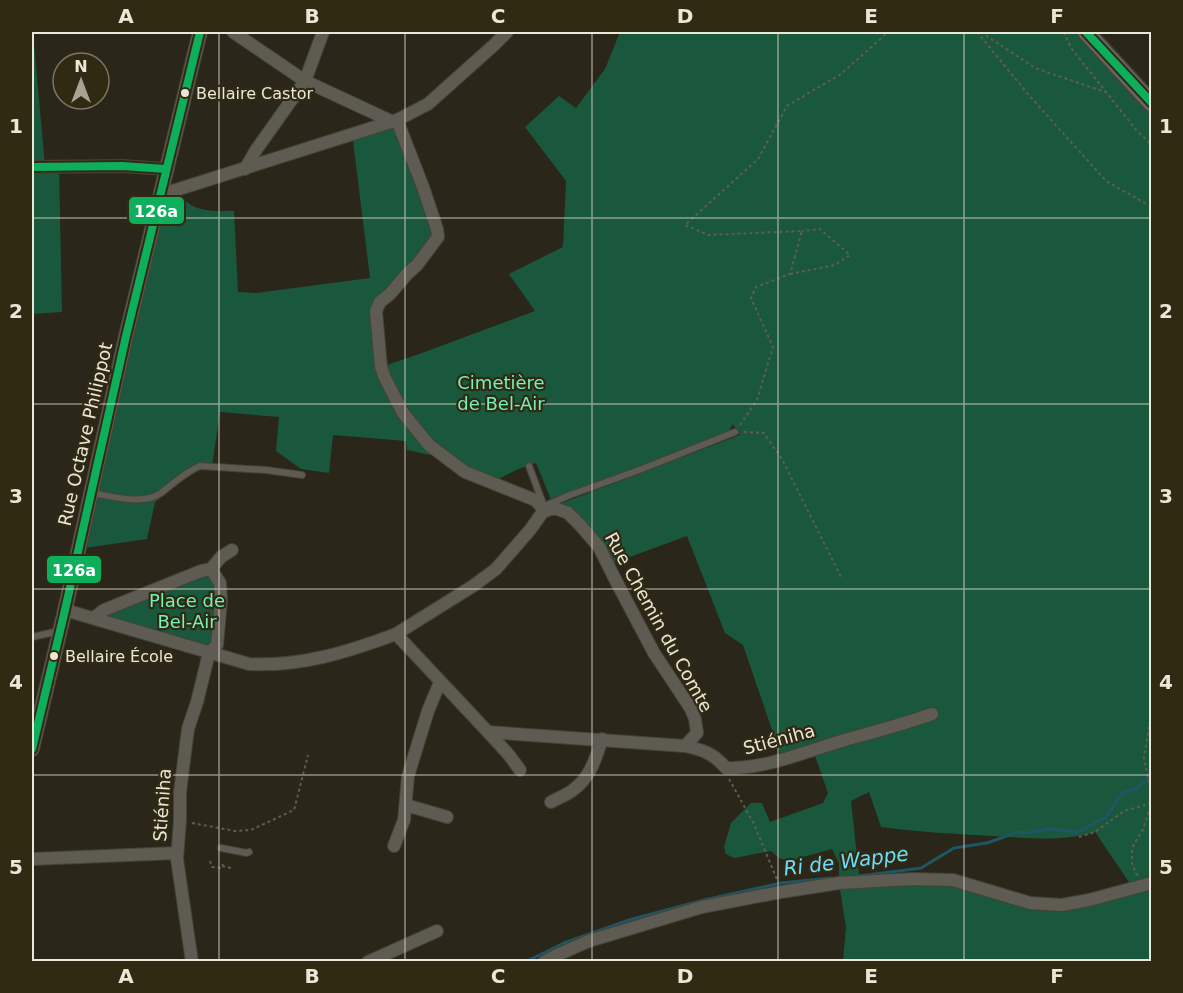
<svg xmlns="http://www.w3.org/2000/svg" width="1183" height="993" font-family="'DejaVu Sans',sans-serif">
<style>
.green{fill:#1a583d;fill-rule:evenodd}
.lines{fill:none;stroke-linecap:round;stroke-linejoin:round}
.stream{stroke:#1f5664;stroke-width:3}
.service-casing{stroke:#454238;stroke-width:8}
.minor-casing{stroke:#454238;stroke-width:14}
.tertiary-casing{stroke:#454238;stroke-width:16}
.secondary-casing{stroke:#454238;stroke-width:19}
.path{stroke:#605c53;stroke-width:2;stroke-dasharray:3 3;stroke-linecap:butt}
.service{stroke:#5e5b52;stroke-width:6}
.minor{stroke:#5e5b52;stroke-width:12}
.tertiary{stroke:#5e5b52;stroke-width:14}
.secondary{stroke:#676560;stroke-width:16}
.bus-1-casing{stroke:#312a13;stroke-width:12}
.bus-1{stroke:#0daf5c;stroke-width:8}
.grid{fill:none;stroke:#eae6d8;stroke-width:1.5;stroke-opacity:0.55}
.bus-dot{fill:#eae6d8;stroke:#312a13;stroke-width:2}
.labels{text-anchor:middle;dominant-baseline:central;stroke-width:4.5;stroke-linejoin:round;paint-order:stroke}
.bus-label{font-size:16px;fill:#eae6d8;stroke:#312a13;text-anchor:start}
.park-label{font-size:18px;fill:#73f3ba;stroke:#312a13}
.street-label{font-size:18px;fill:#eae6d8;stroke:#312a13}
.water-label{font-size:20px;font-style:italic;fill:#6addfd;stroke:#312a13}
.line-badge{stroke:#312a13;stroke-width:2}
.badge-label{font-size:16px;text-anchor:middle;font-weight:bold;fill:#fff}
.neatline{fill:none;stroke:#eae6d8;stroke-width:2}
.grid-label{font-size:20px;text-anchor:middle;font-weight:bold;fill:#eae6d8}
</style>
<rect width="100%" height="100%" fill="#2a261a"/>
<!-- green -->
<g class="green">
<path d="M32,32H33L45,166H59L62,312L32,314Z"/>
<path d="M620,32H1086L1151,95V961H843L846,927L839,883V863L832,849L789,861L779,858L771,851L734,858L726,854L724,847L731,823L751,803H762L770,822L823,803L828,793L813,750L782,759L743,645L725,633L687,536L608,565L557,505L740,435L733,424L726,436L552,502L536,463L516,470L491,483L449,459L407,450L406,441L333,435L329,473L301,469L276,451L279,417L220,412L212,466H200L155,502L147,539L78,549L160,195L176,190C191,213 209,211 234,211L238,292L256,293L370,278L352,133L391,121L438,237L379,302L381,367L422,353L535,311L509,274L563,247L566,181L525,127L559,96L576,108L605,69ZM869,792L881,827C918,832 955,834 993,836C1027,838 1062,842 1095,832L1133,888L1062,905L914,879L860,883L851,801Z"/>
<path d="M205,575C210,577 213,579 215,584C222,598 214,626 213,642L207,645L116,621L105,614Z"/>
</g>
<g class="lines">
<!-- stream -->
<g class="stream">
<path d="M850,877L883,873L921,868L954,848L987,843L1018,832L1028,833L1049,829L1078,832L1106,817L1122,793L1137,788L1152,774"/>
<path d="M525,962L564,943L629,920L704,900L781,883L831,878"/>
</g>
<!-- service casing -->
<g class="service-casing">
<g id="service">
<path d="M529,466L542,501V507L570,495L642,469L735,432"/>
<path d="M91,493C112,496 142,506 161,493C174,483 185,472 200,466L266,470L302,475"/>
<path d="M32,637L59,631"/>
<path d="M221,848L247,853L249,852"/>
</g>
</g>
<!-- minor casing -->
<g class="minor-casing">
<g id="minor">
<path d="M233,32L305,81L391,121"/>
<path d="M397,120L423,187L437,229L438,237L417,265L407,274L390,294L380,302L376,311L381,367L385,378L403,413L429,445L465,472L535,500L542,507V513L550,509H557L568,513L580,525L599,547L616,581L654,653L691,709L695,719L697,733L685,746"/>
<path d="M32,167L122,166L166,169"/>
<path d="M245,169L256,150L305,81L323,32"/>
<path d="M160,195L397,120L428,104L494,45L507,32"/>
<path d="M542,513L530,530L496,569L473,586L396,634L488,732L685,746C703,750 713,753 726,768C764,769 802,753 838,742C870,733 901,725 932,714"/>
<path d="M65,610L249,664C300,667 348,652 396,634"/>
<path d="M94,618L104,610L201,571L211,569L221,557L232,550"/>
<path d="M488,732L509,755L520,770"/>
<path d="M551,802C558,798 567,795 573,790C590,778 596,758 602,739"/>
<path d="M406,805L447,817"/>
<path d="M394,846L404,820L408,776L428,711L440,682"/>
<path d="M32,859L177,853"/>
<path d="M192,962L177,859L180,820V792L188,729L197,702L209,653L217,645L221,600L220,583L211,569"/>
<path d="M368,962L437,931"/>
<path d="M544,962L557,955L589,941L702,907L781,892L839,883L914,879L953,880L1030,903L1062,905L1089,900L1152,883"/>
</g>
</g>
<!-- tertiary casing -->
<g class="tertiary-casing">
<path id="tertiary" d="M32,749L65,610L126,336L200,32"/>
</g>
<!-- secondary casing -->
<g class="secondary-casing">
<path id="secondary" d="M1086,32L1152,104"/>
</g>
<!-- path -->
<g class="path">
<path d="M977,32L1027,93L1106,181L1152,207"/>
<path d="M981,32L1035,68L1108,93"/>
<path d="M1064,32L1071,48L1137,131L1152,145"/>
<path d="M790,274L835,265L850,255L820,229L802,231"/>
<path d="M740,425L757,400L773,347L751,298L756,287L790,274L802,231L708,235L685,225L758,159L787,106L841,74L888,32"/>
<path d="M744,432L764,433L783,461L841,577"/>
<path d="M1152,709L1144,758L1149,782L1152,803"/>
<path d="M729,779L754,824L778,882"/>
<path d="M192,823L235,831L251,830L294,810L308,755"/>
<path d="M1079,837L1095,832L1124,811L1152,803"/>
<path d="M210,861L212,867L221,868L223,864"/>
<path d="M222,866L231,868L232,866"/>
<path d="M1138,875L1136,874L1132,863V848L1143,829L1152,803"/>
</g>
<!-- service -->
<use href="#service" class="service"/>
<!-- minor -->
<use href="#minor" class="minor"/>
<!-- tertiary -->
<use href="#tertiary" class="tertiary"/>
<!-- secondary -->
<use href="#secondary" class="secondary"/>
<!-- bus-1 casing -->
<g class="bus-1-casing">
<g id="bus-1">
<path d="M1086,32L1152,103"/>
<path d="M32,167L122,166L166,169"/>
<path d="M32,749L65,610L126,336L200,32"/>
</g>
</g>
<!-- bus-1 -->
<use href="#bus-1" class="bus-1"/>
</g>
<!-- grid -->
<path class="grid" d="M219,32V962M405,32V962M592,32V962M778,32V962M964,32V962M32,218H1152M32,404H1152M32,589H1152M32,775H1152"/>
<!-- markers -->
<g class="bus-dot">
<circle cx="185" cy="93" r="5"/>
<circle cx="54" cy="656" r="5"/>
</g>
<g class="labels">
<!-- bus labels -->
<g class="bus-label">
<text x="196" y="93">Bellaire Castor</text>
<text x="65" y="656">Bellaire École</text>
</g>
<!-- park labels -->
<g class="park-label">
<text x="501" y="382">Cimetière<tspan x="501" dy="21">de Bel-Air</tspan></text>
<text x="187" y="600">Place de<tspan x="187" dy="21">Bel-Air</tspan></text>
</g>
<!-- street labels -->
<g class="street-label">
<text transform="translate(85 434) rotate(-77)">Rue Octave Philippot</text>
<text transform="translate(659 622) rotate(61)">Rue Chemin du Comte</text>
<text transform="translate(779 739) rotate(-15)">Stiéniha</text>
<text transform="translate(162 805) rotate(-86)">Stiéniha</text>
</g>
<!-- water labels -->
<g class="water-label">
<text transform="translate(846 861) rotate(-7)">Ri de Wappe</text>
</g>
</g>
<g class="line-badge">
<rect x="128" y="196" width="57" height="29" rx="6" fill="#0daf5c"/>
<rect x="46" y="555" width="56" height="29" rx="6" fill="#0daf5c"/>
</g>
<g class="badge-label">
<text x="156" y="217">126a</text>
<text x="74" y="576">126a</text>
</g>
<!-- border -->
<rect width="1183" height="993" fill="none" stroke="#312a13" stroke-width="66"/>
<!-- north arrow -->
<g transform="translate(81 81)"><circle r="28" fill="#312a13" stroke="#7b7562" stroke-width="1.5"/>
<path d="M0-4.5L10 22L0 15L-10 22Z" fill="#a7a396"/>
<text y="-9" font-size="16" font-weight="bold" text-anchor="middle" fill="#eae6d8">N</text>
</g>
<rect x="33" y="33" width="1117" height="927" class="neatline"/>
<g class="grid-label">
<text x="126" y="23">A</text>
<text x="312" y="23">B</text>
<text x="498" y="23">C</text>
<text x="685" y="23">D</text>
<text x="871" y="23">E</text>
<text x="1057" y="23">F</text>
<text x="16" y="133">1</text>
<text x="1166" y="133">1</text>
<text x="16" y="318">2</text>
<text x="1166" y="318">2</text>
<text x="16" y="503">3</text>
<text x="1166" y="503">3</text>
<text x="16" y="689">4</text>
<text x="1166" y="689">4</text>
<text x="16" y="874">5</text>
<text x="1166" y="874">5</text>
<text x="126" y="983">A</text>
<text x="312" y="983">B</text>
<text x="498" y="983">C</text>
<text x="685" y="983">D</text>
<text x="871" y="983">E</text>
<text x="1057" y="983">F</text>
</g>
</svg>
